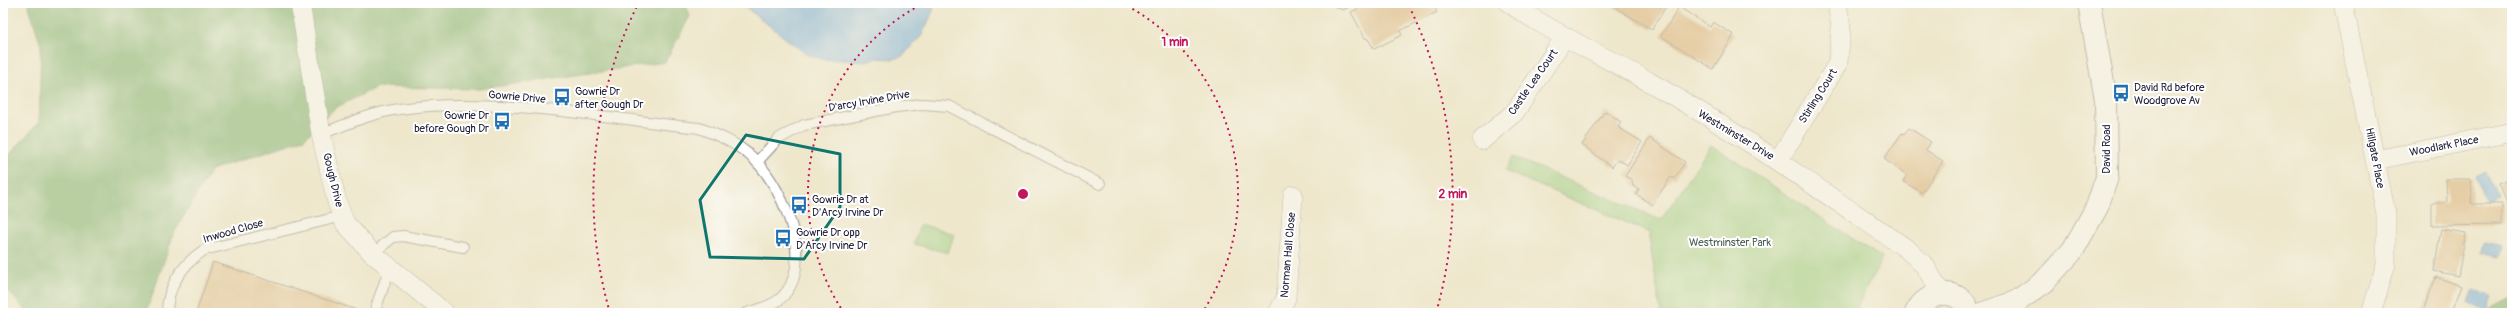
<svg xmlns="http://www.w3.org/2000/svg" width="2515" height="316" font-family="Pangolin,sans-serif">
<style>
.green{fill:#96ce81;stroke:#5c785e}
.forest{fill:#78b16f;stroke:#4d6a55}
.water{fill:#73aee4;stroke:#4a6890}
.building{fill:#daad75}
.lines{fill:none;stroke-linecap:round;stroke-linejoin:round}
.service-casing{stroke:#888484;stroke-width:12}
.minor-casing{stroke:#888484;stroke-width:20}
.tertiary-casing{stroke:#888484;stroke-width:24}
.service{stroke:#fff;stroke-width:10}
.minor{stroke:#fff;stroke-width:19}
.tertiary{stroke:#fff;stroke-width:22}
.marked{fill:none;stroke:#0f766e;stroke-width:3;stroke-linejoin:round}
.ring{fill:none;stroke:#c2185b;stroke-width:2;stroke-dasharray:2 4}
.labels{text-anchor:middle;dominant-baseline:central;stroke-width:4;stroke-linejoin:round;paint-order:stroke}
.street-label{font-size:11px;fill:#22223b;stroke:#fff}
.poi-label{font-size:11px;fill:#22223b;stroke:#fff;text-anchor:start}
.park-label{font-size:11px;fill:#4b5e54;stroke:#fff}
.centre{fill:#c2185b;stroke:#fff;stroke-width:2}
.ring-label{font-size:12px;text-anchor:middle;font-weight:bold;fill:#c2185b;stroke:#fff;stroke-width:4;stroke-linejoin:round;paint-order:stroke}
</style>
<rect width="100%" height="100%" fill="#fff"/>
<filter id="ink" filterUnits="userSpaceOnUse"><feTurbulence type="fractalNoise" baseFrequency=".025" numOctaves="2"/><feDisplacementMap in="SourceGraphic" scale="8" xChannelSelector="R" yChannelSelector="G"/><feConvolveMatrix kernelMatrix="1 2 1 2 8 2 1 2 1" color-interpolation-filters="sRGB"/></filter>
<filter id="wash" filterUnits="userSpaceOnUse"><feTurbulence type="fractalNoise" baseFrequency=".012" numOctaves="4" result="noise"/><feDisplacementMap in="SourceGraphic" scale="16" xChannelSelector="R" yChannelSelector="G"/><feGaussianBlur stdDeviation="0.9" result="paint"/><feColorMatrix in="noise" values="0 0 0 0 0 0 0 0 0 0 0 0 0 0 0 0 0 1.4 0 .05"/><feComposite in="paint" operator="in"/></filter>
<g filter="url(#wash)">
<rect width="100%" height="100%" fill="#eee7cc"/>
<!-- green -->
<g class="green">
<path d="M1711,145L1882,258L1854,313H1661L1649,237L1651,233L1505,171L1513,157L1661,220Z"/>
<path d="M920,224L954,234L948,253L914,244Z"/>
</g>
<!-- forest -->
<g class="forest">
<path d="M28,3H122L139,8L153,3H685L690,16L665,62L479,89L377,87L335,108L304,139L211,170L174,233L146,313H28L3,285V162L39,122L41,46Z"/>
<path d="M2512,299V313H2484Z"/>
</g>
<!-- water -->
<g class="water">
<path d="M740,3H934L933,11L922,35L903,56L893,59L875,58L866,61L822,59L806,54Z"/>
<path d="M2486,171L2497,196L2486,201L2475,176Z"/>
<path d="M2483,242L2502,246L2499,257L2481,253Z"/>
<path d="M2473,289L2493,297L2488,311L2468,303Z"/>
</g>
<g id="blocks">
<!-- building -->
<g class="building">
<path d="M1334,3H1358L1343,10L1336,7Z"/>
<path d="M1369,3H1432L1437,12L1400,31L1402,35L1374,49L1368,39L1365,38L1351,12Z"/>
<path d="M1608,3H1668L1652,30Z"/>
<path d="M1679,7L1710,27L1713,22L1734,35L1713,69L1661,36Z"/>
<path d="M1605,111L1621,122L1618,127L1642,142L1627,165L1618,159L1612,167L1582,145Z"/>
<path d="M1909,128L1931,142L1926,150L1943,161L1922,193L1903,181L1907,175L1884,159L1902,133L1904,134Z"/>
<path d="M1650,138L1685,162L1674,179L1671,177L1652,205L1636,194L1639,189L1633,186L1632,180L1625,176Z"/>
<path d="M2446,179H2471L2472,204H2502V225L2432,226V203H2447Z"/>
<path d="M2512,179V215L2499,184Z"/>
<path d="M2441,229L2466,233L2458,276L2434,271Z"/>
<path d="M213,262L360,311V313H196Z"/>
<path d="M2436,277L2461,286L2451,313H2422Z"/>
</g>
</g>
</g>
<g filter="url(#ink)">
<use href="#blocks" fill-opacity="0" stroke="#888484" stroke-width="1"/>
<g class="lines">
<!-- service casing -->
<g class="service-casing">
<g id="service">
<path d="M321,134C347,124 372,113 399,109C493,96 605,118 699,128C721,136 740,145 756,161C784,190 817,267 780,299C770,307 759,309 747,313"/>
<path d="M757,162L778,139L804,125L896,107L923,104L949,106L1100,184"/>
<path d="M374,253L393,237L403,236L463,247"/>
<path d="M167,313C167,286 183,264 204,250L343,216"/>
<path d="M374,313L390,267"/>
</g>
</g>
<!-- minor casing -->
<g class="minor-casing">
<g id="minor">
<path d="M300,3L321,134L337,202L345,223L371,252L445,313"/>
<path d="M1509,3C1554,34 1604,56 1651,83C1740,133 1823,192 1907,249L1925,266L1941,293"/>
<path d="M2343,3L2386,214V264L2371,313"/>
<path d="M1482,140L1515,112L1564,38"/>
<path d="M2376,160L2512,132"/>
<path d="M1778,161L1838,63L1841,28L1837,3"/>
<path d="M1278,313L1286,298L1293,195"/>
</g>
</g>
<!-- tertiary casing -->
<g class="tertiary-casing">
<g id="tertiary">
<path d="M1916,313C1926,290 1961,285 1969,313"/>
<path d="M1984,313L2016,302L2044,282L2073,250L2097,207L2107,177L2106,100L2089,3"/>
</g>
</g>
<!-- service -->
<use href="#service" class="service"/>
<!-- minor -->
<use href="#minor" class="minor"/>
<!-- tertiary -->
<use href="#tertiary" class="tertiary"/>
</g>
</g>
<!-- marked area -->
<path d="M0 0H2515V316H0ZM746,135L840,154V207L804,259L710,257L700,200Z" fill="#eee7cc" fill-opacity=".55" fill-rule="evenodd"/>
<path class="marked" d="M746,135L840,154V207L804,259L710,257L700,200Z"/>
<!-- distance rings -->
<g class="ring">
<path d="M844 313A215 215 0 0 1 924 3M1122 3A215 215 0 0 1 1202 313"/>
<path d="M610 313A430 430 0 0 1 637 6M1409 6A430 430 0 0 1 1436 313"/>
</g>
<!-- icons -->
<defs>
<g id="bus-bare" transform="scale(1.38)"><path d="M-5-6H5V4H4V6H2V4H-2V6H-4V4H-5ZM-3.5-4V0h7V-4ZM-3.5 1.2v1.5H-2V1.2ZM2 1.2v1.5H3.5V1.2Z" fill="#1f6fb2" stroke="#fff" stroke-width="2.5" paint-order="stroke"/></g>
</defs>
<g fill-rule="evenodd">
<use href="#bus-bare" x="2121" y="93"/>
<use href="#bus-bare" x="562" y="97"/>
<use href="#bus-bare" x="502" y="121"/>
<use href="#bus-bare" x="799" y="205"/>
<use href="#bus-bare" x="783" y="238"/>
</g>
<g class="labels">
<!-- street labels -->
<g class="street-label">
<text transform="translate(1533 82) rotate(-55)">Castle Lea Court</text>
<text transform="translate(1818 96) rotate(-58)">Stirling Court</text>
<text transform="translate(517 97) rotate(5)">Gowrie Drive</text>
<text transform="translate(869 101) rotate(-10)">D'arcy Irvine Drive</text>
<text transform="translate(1736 135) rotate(31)">Westminster Drive</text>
<text transform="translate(2444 146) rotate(-11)">Woodlark Place</text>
<text transform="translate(2106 149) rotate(-90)">David Road</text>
<text transform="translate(2375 158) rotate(79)">Hillgate Place</text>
<text transform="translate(333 180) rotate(76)">Gough Drive</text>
<text transform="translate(233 231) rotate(-16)">Inwood Close</text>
<text transform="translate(1288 255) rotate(-85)">Norman Hall Close</text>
</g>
<!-- poi labels -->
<g class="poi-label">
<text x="2134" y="87">David Rd before<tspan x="2134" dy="13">Woodgrove Av</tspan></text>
<text x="575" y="91">Gowrie Dr<tspan x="575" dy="13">after Gough Dr</tspan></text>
<text x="489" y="115" text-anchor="end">Gowrie Dr<tspan x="489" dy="13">before Gough Dr</tspan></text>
<text x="812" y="199">Gowrie Dr at<tspan x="812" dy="13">D'Arcy Irvine Dr</tspan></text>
<text x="796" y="232">Gowrie Dr opp<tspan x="796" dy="13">D'Arcy Irvine Dr</tspan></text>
</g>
<!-- park labels -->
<g class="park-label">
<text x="1730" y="242">Westminster Park</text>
</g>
</g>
<circle cx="1023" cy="194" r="6" class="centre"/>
<g class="ring-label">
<text x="1175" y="46">1 min</text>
<text x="1453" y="198">2 min</text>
</g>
<!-- margin -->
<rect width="2515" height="316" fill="none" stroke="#fff" stroke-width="16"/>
</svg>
